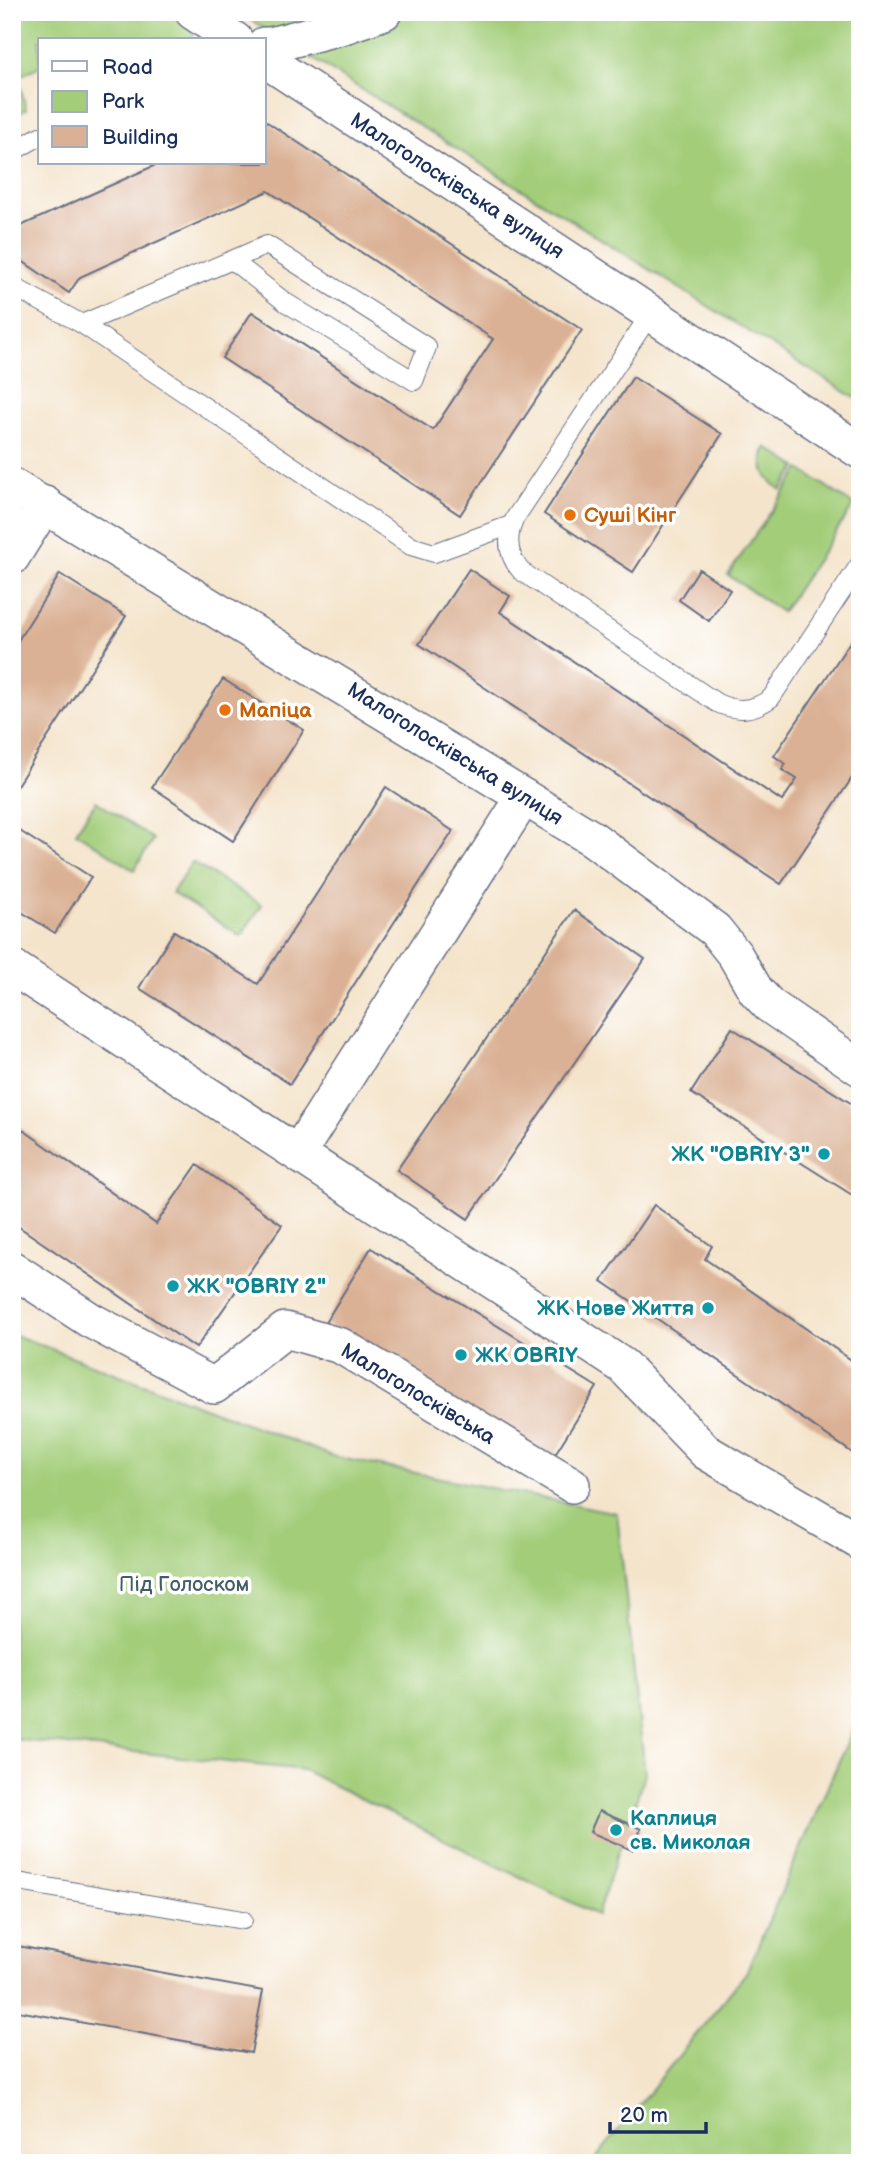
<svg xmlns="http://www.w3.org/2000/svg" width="872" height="2175" font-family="'Balsamiq Sans',sans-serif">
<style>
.green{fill:#a3cd79;stroke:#5f7e6c;stroke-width:2}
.building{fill:#dab194}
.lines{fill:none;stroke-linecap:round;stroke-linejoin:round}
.lane-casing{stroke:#676e84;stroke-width:20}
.street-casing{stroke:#676e84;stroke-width:38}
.lane{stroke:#fff;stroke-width:18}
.street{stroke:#fff;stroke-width:35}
.food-dot{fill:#e8710a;stroke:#fff;stroke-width:2.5}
.culture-dot{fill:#0f9aa8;stroke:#fff;stroke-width:2.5}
.labels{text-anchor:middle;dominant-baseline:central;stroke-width:7;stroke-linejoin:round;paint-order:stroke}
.street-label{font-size:21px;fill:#1b2f5e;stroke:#fff}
.food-label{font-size:21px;font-weight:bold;fill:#c56008;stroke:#fff;text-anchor:start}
.culture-label{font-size:21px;font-weight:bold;fill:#0d838f;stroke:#fff;text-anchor:start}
.park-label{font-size:21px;fill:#445e66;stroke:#fff}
</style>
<rect width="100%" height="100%" fill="#fff"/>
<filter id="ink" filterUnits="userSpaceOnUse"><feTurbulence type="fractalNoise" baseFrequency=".0143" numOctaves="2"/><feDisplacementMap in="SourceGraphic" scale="14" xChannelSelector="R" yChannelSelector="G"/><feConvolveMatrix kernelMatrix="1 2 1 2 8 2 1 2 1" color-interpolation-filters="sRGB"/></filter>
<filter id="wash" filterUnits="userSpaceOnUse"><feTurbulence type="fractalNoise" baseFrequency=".00686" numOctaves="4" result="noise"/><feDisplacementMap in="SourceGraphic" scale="28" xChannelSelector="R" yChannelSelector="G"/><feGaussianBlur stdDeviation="1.57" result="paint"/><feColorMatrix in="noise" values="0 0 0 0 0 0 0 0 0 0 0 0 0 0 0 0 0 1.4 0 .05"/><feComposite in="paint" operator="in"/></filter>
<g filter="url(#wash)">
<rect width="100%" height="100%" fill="#f4e4cb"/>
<!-- green -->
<g class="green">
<path d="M12,12H170L200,28L189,40H104L102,36L93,40H40V66L18,77L26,109L17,115L12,113Z"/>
<path d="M238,12H860V401Z"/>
<path d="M766,447L797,467L781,490C765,479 758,465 766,447Z"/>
<path d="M800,469L854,505L782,612L728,575Z"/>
<path d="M96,801L153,839L134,870L76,832Z"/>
<path d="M192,862L262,905L241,936L172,893Z"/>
<path d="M12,1334L335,1457L617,1513L645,1774L597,1915L303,1770L12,1739Z"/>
<path d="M860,1713V2163H592L746,1973Z"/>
</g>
<g id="blocks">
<!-- building -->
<g class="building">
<path d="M264,120L582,330L460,515L222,358L252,312L433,430L493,339L268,191L80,277L69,293L12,254V230L160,163H264Z"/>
<path d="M633,377L722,434L633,572L544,514Z"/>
<path d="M469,569L510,596L500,612L782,801L797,779L782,770L786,764L774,756L860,627V766L781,884L419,644Z"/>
<path d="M699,569L730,590L709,621L679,600Z"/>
<path d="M60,574L126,616L12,793V650Z"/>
<path d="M223,679L304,730L233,841L152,787Z"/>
<path d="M386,787L453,831L290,1084L139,988L174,931L258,984Z"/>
<path d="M12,826L91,877L55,933L12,906Z"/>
<path d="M574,910L645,959L468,1219L397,1170Z"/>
<path d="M732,1028L860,1109V1200L691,1093Z"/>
<path d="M12,1122L156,1224L197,1165L282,1225L196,1348L12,1222Z"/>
<path d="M654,1205L712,1246L705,1259L860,1366V1458L602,1281Z"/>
<path d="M371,1248L597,1387L550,1462L325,1323Z"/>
<path d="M599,1811L641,1829L632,1850L590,1832Z"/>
<path d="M12,1945L263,1991L251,2053L12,2010Z"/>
</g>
</g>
</g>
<g filter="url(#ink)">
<use href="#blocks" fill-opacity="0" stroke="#676e84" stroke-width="2"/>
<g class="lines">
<!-- lane casing -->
<g class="lane-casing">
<g id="lane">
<path d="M12,152L40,136"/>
<path d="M12,286L82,324L267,245L427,347L414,381L285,302L233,261"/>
<path d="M651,313L515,518C506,537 507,555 521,571L717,703C737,712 753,711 771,698L860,564"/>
<path d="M82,324L411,546L434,553L511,525"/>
<path d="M12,1881L243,1920"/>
</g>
</g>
<!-- street casing -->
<g class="street-casing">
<g id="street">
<path d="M193,12L235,40"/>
<path d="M264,45H271L344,26L384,12"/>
<path d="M264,59L860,451"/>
<path d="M12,486L593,839L715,930L735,955L756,991L769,1005L860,1068"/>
<path d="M12,557L45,504"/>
<path d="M12,967L623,1366L706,1452L860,1542"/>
<path d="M298,1153L524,797"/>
<path d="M12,1269L90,1320L214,1386L285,1330L341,1346L572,1485"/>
</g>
</g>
<!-- lane -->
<use href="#lane" class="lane"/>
<!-- street -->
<use href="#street" class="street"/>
</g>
</g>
<!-- markers -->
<g class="food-dot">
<circle cx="570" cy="515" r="7"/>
<circle cx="225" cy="710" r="7"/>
</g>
<g class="culture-dot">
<circle cx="824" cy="1154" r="7"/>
<circle cx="173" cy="1286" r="7"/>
<circle cx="708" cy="1308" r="7"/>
<circle cx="461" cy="1355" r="7"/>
<circle cx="616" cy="1830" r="7"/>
</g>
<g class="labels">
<!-- street labels -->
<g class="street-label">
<text transform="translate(457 186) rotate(33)">Малоголосківська вулиця</text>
<text transform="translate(455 754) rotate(32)">Малоголосківська вулиця</text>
<text transform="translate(418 1394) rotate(31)">Малоголосківська</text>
</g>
<!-- food labels -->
<g class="food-label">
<text x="584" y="515">Суші Кінг</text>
<text x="239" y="710">Мапіца</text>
</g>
<!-- culture labels -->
<g class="culture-label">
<text x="810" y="1154" text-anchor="end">ЖК "OBRIY 3"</text>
<text x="187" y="1286">ЖК "OBRIY 2"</text>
<text x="694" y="1308" text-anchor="end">ЖК Нове Життя</text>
<text x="475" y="1355">ЖК OBRIY</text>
<text x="630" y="1818">Каплиця<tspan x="630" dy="24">св. Миколая</tspan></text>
</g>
<!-- park labels -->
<g class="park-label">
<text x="184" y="1584">Під Голоском</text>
</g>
</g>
<!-- margin -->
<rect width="872" height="2175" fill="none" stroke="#fff" stroke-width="42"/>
<!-- legend -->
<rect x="38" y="38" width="228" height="126" fill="#ffffff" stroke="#a4acbf" stroke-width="2"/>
<rect x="52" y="61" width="35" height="10" fill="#ffffff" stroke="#a4acbf" stroke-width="2"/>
<text x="102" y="74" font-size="21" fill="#1b2f5e">Road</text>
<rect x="52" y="91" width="35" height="21" fill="#a3cd79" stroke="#a4acbf" stroke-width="2"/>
<text x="102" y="108" font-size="21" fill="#1b2f5e">Park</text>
<rect x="52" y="126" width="35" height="21" fill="#dab194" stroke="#a4acbf" stroke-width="2"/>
<text x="102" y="144" font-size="21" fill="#1b2f5e">Building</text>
<!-- scale -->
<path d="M610 2122v10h96v-10" fill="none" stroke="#1b2f5e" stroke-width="3.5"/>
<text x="620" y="2122" font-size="21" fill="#1b2f5e" stroke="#ffffff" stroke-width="5" paint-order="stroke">20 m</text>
</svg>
